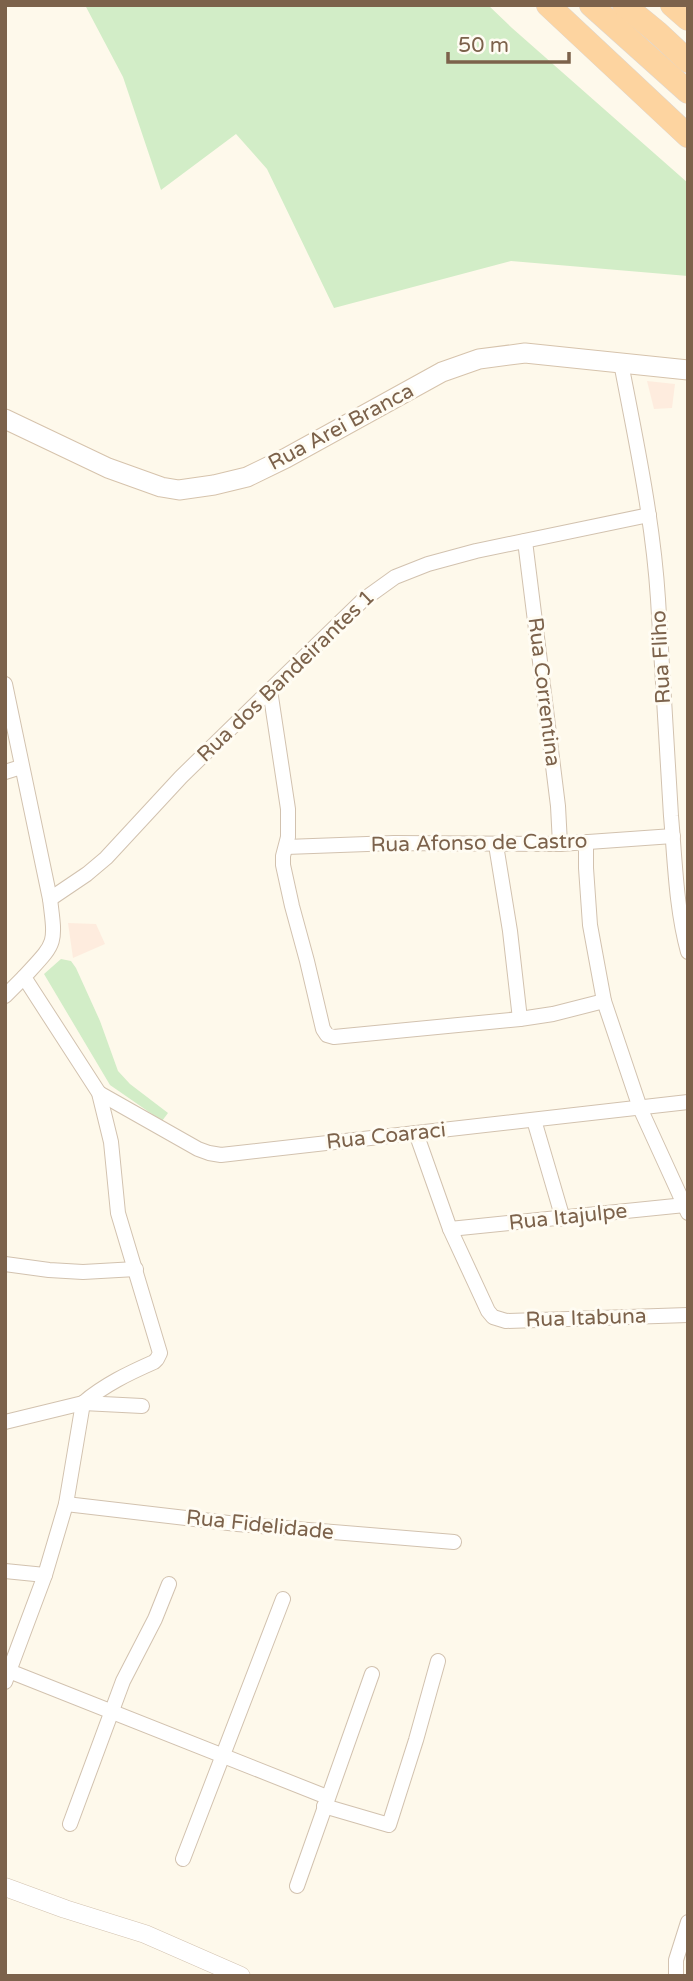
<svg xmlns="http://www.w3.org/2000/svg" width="693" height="1981" font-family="'Varela Round',sans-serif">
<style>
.commercial{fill:#feecde}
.green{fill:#d2edc7}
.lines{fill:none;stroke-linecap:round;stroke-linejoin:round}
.minor-casing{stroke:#d2c2af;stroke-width:16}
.tertiary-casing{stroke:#d2c2af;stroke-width:19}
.secondary-casing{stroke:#d6c3ac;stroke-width:21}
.trunk-casing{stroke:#ddd6d0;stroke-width:24}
.minor{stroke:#fff;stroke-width:14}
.tertiary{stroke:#fff;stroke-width:18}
.secondary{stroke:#fff;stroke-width:19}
.trunk{stroke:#fdd4a0;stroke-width:23}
.labels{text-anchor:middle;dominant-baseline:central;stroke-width:6;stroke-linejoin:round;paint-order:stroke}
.street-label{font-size:21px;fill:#7c624b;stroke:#fffcf3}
</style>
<rect width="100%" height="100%" fill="#fef9eb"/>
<!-- commercial -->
<g class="commercial">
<path d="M647,381L675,384L672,408L654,409Z"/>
<path d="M68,923L96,924L105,944L73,958Z"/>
</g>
<!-- green -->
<g class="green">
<path d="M85,5H488L512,28L688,183V276L511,261L334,308L267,169L236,134L161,190L123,77Z"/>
<path d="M61,959L71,961L76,968L100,1021L118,1071L130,1084L168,1113L162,1121L110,1085L44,974Z"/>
</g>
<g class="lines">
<!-- minor casing -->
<g class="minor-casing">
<g id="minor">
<path d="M621,363C636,441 653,520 658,599C662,671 666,743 671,816C675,861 676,908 688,952"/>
<path d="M525,541L558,806L560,844"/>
<path d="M5,684L50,899C56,946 56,942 24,977L99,1093L111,1142L118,1213L160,1353L157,1359L154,1362C129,1373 104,1385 83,1403"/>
<path d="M270,690L288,809V837L283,856V865L292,906L307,961L323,1029L327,1035L334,1037L520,1019L553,1014L604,1001"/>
<path d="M5,772L21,767"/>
<path d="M586,842V868L590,925L604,1001L640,1108L688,1213"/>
<path d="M496,845L510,931L520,1019"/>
<path d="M286,847L394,843L560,844L673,836"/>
<path d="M50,899L87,874L106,858L181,777L270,690L363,600L395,577L428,564L476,551L649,515"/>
<path d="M5,996L24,977"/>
<path d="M99,1093L198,1149L209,1153L221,1155L688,1102"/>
<path d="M534,1120L563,1219"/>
<path d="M416,1133L450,1229L488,1311L493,1317L506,1321L688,1315"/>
<path d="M450,1229L685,1205"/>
<path d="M5,1264L49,1270L83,1272L136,1269"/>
<path d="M5,1422L83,1403L142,1406"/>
<path d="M66,1504L237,1524L454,1542"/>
<path d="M5,1571L45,1575"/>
<path d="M9,1671L327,1797"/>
<path d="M5,1682L45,1575L66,1504L83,1403"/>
<path d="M324,1806L389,1825L416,1740L438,1661"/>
<path d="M70,1824L123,1681L155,1619L169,1584"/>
<path d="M183,1859L283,1599"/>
<path d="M297,1886L372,1674"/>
<path d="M676,1976V1960L688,1922"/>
</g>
</g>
<!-- tertiary casing -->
<g class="tertiary-casing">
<path id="tertiary" d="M5,1887L65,1909L145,1934L241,1976"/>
</g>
<!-- secondary casing -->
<g class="secondary-casing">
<path id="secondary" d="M5,419L108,468L161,487L179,490L214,485L247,477L286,458L442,372L479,359L525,353L688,370"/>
</g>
<!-- trunk casing -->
<g class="trunk-casing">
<g id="trunk">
<path d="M548,5L688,136"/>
<path d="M591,5L688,92"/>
<path d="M624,5L658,33L688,61"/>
<path d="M672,5L688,19"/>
</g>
</g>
<!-- minor -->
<use href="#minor" class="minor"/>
<!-- tertiary -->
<use href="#tertiary" class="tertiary"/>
<!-- secondary -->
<use href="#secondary" class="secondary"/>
<!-- trunk -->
<use href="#trunk" class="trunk"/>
</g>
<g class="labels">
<!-- street labels -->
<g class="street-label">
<text transform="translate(341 427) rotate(-28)">Rua Arei Branca</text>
<text transform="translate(661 657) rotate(-93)">Rua Fliho</text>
<text transform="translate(286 676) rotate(-44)">Rua dos Bandeirantes 1</text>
<text transform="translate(544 692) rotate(83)">Rua Correntina</text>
<text transform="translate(479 843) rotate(-1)">Rua Afonso de Castro</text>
<text transform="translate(386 1136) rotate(-6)">Rua Coaraci</text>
<text transform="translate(568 1217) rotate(-6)">Rua Itajulpe</text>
<text transform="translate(586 1318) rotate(-2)">Rua Itabuna</text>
<text transform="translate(260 1525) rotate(6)">Rua Fidelidade</text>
</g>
</g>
<!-- border -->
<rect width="693" height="1981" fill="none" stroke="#7c624b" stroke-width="14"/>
<!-- scale -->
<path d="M448 52v10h121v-10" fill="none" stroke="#7c624b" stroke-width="3.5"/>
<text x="458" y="52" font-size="21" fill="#7c624b" stroke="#fffcf3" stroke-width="5" paint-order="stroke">50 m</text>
</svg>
